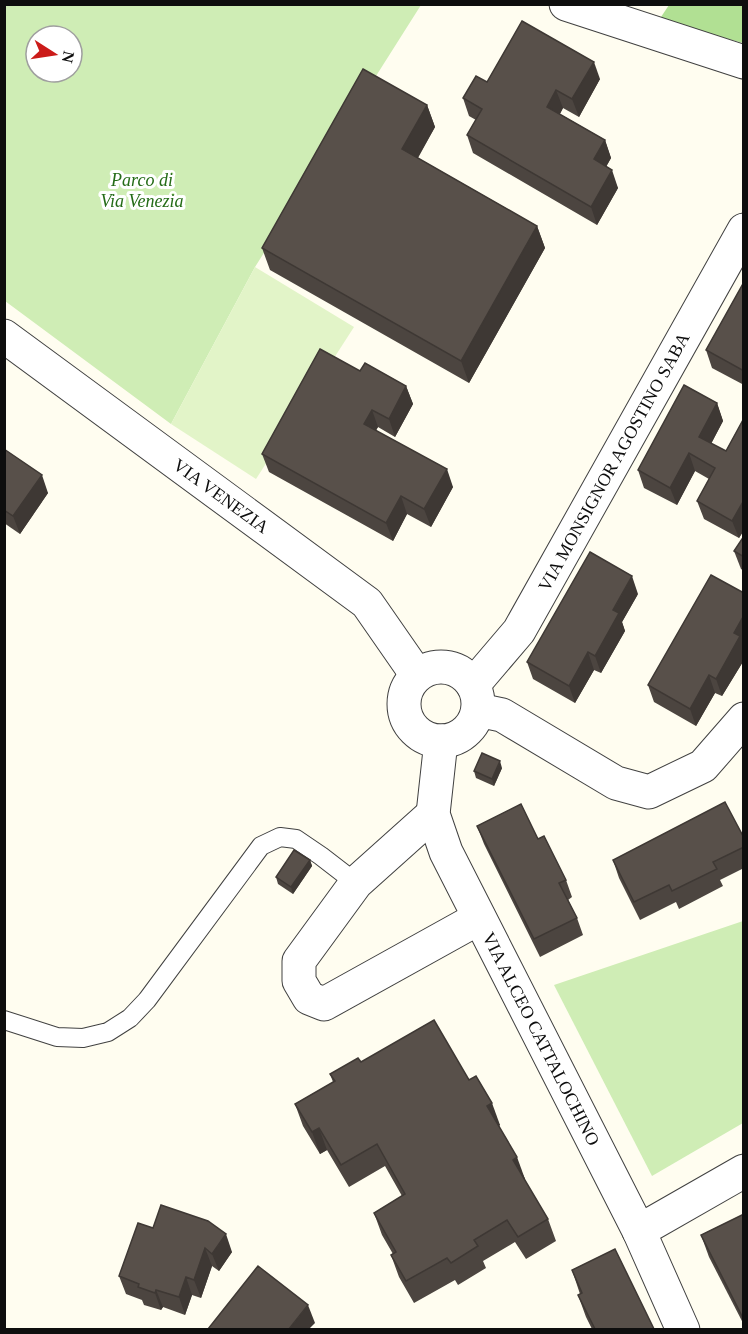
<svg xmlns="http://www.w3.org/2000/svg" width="748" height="1334" font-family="'Times New Roman',serif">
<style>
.green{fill:#cfedb5;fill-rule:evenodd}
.forest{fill:#b1e093}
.pitch{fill:#e2f4c8}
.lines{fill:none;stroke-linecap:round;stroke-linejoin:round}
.lane-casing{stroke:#414141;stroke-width:20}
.street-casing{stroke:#414141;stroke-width:35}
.lane{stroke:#fff;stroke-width:18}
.street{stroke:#fff;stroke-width:33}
.wall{fill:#4c4540}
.shaded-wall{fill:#3e3834}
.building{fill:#58504a;stroke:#3e3834;stroke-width:1.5}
.labels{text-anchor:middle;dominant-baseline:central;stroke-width:6;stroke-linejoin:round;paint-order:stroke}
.park-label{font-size:18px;font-style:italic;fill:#256c18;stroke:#fff}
.street-label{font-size:18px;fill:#0e0e0e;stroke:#fff}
</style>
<rect width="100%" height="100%" fill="#fffdf0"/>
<!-- green -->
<g class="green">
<path d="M5,5H421L255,267L171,424L5,301ZM36,36H72V72H36Z"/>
<path d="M743,921V1123L652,1176L554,985Z"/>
</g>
<!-- forest -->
<path class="forest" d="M669,5H743V43L659,20Z"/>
<!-- pitch -->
<path class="pitch" d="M255,267L354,327L256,479L171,424Z"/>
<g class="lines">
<!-- lane casing -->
<g class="lane-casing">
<path id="lane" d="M4,1020L57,1037L83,1038L108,1032L130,1018L147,1000L261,846L280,837L296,839L321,856L356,883"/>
</g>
<!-- street casing -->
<g class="street-casing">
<g id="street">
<path d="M566,4L744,62"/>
<path d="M4,336L367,603L417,675"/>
<circle cx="441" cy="704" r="37"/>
<path d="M473,685L519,631L744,230"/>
<path d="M478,710L502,715L616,783L649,792L703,766L744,719"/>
<path d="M441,741L433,814L446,852L639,1231L683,1330"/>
<path d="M433,814L356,883L299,961V981L309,998L324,1004L479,918"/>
<path d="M639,1231L744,1171"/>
</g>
</g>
<!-- lane -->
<use href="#lane" class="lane"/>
<!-- street -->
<use href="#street" class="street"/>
</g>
<!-- wall -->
<g class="wall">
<path d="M600,79L579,117L563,108L560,114L605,140L611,158L606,167L618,188L597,225L473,153L467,135L476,120L469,116L463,98L487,82Z"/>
<path d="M427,105L435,127L418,158L537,226L545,248L469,383L270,270L262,248Z"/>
<path d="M744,282V385L712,368L706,350Z"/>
<path d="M360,371L406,386L413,404L395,437L378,427L376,430L453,487L431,527L407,514L393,541L269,472L262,454Z"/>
<path d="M717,403L723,421L711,444L726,451L744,418V530L739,538L704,519L697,501L709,479L695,471L677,505L644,488L638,470Z"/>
<path d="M4,449L48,493L20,534L4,523Z"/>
<path d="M744,536V571L741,569L734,551Z"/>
<path d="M744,593V660L722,696L715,693L696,726L654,702L648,685Z"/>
<path d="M638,594L622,622L625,631L601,673L594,670L575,703L533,679L527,662Z"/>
<path d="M502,768L494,786L476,778L474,771Z"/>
<path d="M477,826L538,839L566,880L572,897L568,900L577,918L583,935L540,957L484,844Z"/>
<path d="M744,838V868L720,880L723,886L679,909L676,902L640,920L619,878L613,860Z"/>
<path d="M310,860L312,866L293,894L278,884L276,877Z"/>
<path d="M361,1062L469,1080L500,1125L499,1126L525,1179L524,1180L548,1219L556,1241L526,1259L515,1242L483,1261L486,1268L458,1285L455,1280L414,1303L399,1277L391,1255L393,1254L382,1235L374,1213L402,1196L385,1166L349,1187L327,1150L320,1154L303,1126L295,1104L333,1082L330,1074Z"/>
<path d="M744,1214V1325L709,1257L701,1235Z"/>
<path d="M153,1228L232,1252L219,1271L212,1266L201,1298L192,1295L185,1315L163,1307L161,1310L144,1305L142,1300L126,1294L119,1276Z"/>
<path d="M572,1270L654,1329H592L586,1317L578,1295L580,1294Z"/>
</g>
<!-- shaded-wall -->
<g class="shaded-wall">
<path d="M594,62L600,79L579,117L572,99Z"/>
<path d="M556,90L563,108L554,124L547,107Z"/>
<path d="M427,105L435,127L410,171L402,149Z"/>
<path d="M605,140L611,158L600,177L594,159Z"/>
<path d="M612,170L618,188L597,225L591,207Z"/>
<path d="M537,226L545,248L469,383L461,361Z"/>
<path d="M406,386L413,404L395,437L389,419Z"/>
<path d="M717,403L723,421L705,455L699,437Z"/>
<path d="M372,410L378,427L370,441L364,424Z"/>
<path d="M689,453L695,471L677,505L670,488Z"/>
<path d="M447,469L453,487L431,527L424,509Z"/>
<path d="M42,475L48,493L20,534L13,516Z"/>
<path d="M401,496L407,514L393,541L386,523Z"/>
<path d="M744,500V530L739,538L732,521Z"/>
<path d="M632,576L638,594L622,622L625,631L601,673L595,656L613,610Z"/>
<path d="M744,615V660L722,696L716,679L734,633Z"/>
<path d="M588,652L594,670L575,703L569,686Z"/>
<path d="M709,675L715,693L696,726L690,709Z"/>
<path d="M500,761L502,768L494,786L492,779Z"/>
<path d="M310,860L312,866L293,894L291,887Z"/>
<path d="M492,1103L500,1125L495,1128L487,1106Z"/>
<path d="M319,1128L327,1150L320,1154L312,1132Z"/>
<path d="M517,1157L525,1179L521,1182L513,1160Z"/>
<path d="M226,1234L232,1252L219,1271L212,1254Z"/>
<path d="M205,1248L212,1266L201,1298L194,1280Z"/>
<path d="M186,1277L192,1295L185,1315L179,1297Z"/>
<path d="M156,1290L163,1307L161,1310L155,1293Z"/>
<path d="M308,1305L315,1323L309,1329H289Z"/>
</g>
<!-- building -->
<g class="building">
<path d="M522,21L594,62L572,99L556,90L547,107L605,140L594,159L612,170L591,207L467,135L482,109L463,98L476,76L487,82Z"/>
<path d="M363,69L427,105L402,149L537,226L461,361L262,248Z"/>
<path d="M744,282V371L706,350Z"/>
<path d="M320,349L360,371L365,363L406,386L389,419L372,410L364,424L447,469L424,509L401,496L386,523L262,454Z"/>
<path d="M684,385L717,403L699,437L726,451L744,418V500L732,521L697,501L715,468L689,453L670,488L638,470Z"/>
<path d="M4,449L42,475L13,516L4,510Z"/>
<path d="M744,536V557L734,551Z"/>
<path d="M590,552L632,576L613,610L619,613L595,656L588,652L569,686L527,662Z"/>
<path d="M711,575L744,593V615L734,633L740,636L716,679L709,675L690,709L648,685Z"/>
<path d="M482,753L500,761L492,779L474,771Z"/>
<path d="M725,802L744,838V847L713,862L717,869L672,891L669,885L634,902L613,860Z"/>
<path d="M521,804L538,839L544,836L566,880L559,883L577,918L534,939L477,826Z"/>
<path d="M294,850L310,860L291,887L276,877Z"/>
<path d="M434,1020L469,1080L476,1076L492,1103L487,1106L517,1157L513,1160L548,1219L518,1237L507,1220L474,1240L478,1246L451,1263L447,1258L406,1281L391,1255L396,1252L374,1213L405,1194L377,1144L341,1165L319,1128L312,1132L295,1104L335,1081L330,1074L358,1058L361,1062Z"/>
<path d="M161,1205L208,1221L226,1234L212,1254L205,1248L194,1280L186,1277L179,1297L156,1290L155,1293L138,1287L139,1284L119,1276L138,1223L153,1228Z"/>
<path d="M744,1214V1320L701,1235Z"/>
<path d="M615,1249L654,1329H595L578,1295L582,1293L572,1270Z"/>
<path d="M258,1266L308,1305L289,1329H208Z"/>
</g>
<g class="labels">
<!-- park labels -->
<g class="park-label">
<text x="142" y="180">Parco di<tspan x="142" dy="21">Via Venezia</tspan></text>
</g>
<!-- street labels -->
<g class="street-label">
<text transform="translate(614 462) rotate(-61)">VIA MONSIGNOR AGOSTINO SABA</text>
<text transform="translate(221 496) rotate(36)">VIA VENEZIA</text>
<text transform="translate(541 1039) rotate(63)">VIA ALCEO CATTALOCHINO</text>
</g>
</g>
<!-- border -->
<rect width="748" height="1334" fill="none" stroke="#0e0e0e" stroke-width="12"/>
<!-- north arrow -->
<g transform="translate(54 54) rotate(102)"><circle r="28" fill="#ffffff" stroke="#9f9f9f" stroke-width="1.5"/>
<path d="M0-4.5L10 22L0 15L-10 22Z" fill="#cb1b19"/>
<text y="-9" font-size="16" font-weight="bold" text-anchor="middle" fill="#0e0e0e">N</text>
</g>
</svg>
